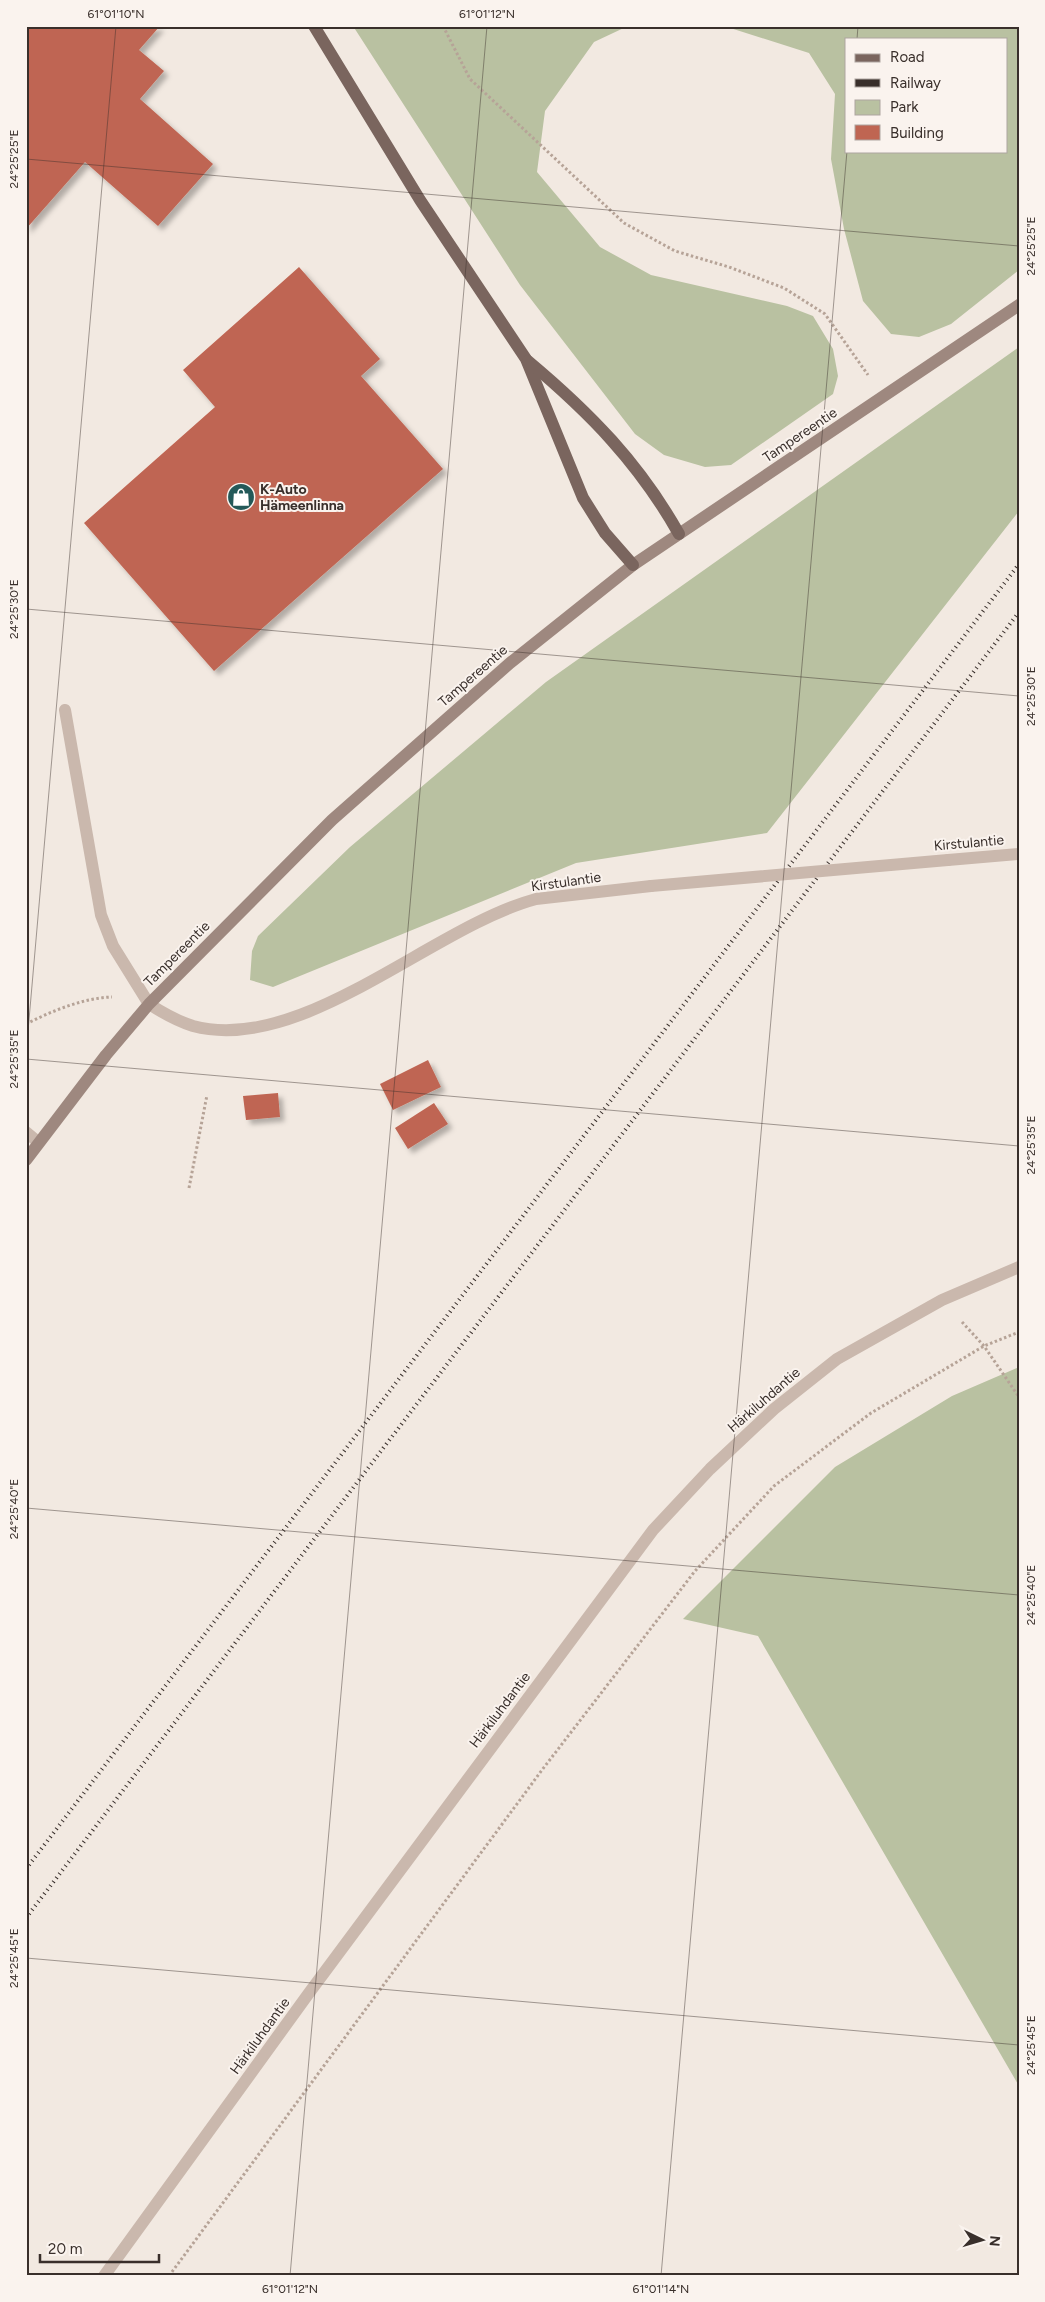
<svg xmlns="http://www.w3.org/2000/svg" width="1045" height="2302" font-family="Figtree,sans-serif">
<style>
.green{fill:#b9c1a1;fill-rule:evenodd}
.building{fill:#bf6552;filter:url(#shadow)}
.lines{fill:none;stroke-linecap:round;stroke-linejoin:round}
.path{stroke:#b6a397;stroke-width:3;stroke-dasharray:2.5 2.5;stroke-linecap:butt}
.service{stroke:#cab8ad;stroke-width:12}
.minor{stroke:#cab8ad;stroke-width:12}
.tertiary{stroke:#cab8ad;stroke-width:12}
.secondary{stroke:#9e887f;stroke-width:12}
.primary{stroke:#7a655e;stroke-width:12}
.rail{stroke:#392f2b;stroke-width:4;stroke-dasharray:1 4;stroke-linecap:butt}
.tertiary-bridge{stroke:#cab8ad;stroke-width:12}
.ticks{fill:none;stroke:#392f2b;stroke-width:1;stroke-opacity:0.45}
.labels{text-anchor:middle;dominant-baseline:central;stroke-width:4;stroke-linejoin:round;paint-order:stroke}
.street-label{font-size:14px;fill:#392f2b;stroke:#faf3ee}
.poi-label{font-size:14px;font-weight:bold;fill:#392f2b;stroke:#faf3ee;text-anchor:start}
.neatline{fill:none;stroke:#392f2b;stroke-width:2}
.ticks-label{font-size:12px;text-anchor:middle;fill:#392f2b}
</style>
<defs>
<filter id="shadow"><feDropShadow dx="4.5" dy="4.5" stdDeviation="2.5" flood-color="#0004"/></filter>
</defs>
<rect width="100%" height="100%" fill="#f2e9e1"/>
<!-- green -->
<g class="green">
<path d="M353,26H628L594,42L545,111L537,172L600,247L651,275L787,306L813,316L833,349L838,376L833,394L731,465L705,467L664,455L635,434L520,285Z"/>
<path d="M724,26H1019V270L951,324L919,337L891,334L863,301L844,229L831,159L835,94L809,53ZM846,39H1006V151H846Z"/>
<path d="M1019,347V511L767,833L576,863L273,987L250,980L252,951L258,936L350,847L546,682Z"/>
<path d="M1019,1367V2086L758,1636L683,1619L835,1467L952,1396Z"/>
</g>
<!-- building -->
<g class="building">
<path d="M26,26H160L139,50L164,71L140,99L213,164L158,226L85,162L26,229Z"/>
<path d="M299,267L380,359L361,376L443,469L214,671L84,523L215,407L183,370Z"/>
<path d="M428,1060L441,1087L393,1110L380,1084Z"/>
<path d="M278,1093L280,1117L246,1120L243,1096Z"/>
<path d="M434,1103L448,1124L408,1149L395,1128Z"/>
</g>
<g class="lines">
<!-- path -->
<g class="path">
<path d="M443,26L470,79L624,223L675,251L729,267L784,288L825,314L868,375"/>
<path d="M26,1024C52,1011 83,998 112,997"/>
<path d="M189,1188L207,1095"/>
<path d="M962,1322L984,1346L1019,1397"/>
<path d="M169,2276L542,1770L695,1571L774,1486L871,1413L984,1346L1019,1332"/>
</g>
<!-- service -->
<path class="service" d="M65,710L101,915L113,946L149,1004"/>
<!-- minor -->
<g class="minor">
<path d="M26,1132L38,1142"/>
<path d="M104,2276L309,1993L653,1530L710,1469L774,1409L837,1359L942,1300L1019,1267"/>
</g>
<!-- tertiary -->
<g class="tertiary">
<path d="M948,860L1019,854"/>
<path d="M149,1004C163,1013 177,1021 193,1026C302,1055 432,927 536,899L651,886"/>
</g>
<!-- secondary -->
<path class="secondary" d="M26,1160L106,1055L149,1004L332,820L510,663L633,565L1019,305"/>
<!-- primary -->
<g class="primary">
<path d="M314,26L420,200L526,359L583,498L605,533L633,565"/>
<path d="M528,361C590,413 639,463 679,534"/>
</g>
<!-- rail -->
<g class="rail">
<path d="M26,1869L1019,564"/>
<path d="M26,1918L1019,612"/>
</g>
<!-- tertiary-bridge -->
<path class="tertiary-bridge" d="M651,886L948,860"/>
</g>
<!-- ticks -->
<path class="ticks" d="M857,39L858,26M26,159L1019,246M26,609L1019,696M26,1054L116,26M26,1059L1019,1146M26,1508L1019,1595M26,1958L1019,2045M290,2276L487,26M661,2276L847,151"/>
<!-- icons -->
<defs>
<g id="shop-disc" transform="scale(1.4375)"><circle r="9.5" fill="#235959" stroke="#faf3ee"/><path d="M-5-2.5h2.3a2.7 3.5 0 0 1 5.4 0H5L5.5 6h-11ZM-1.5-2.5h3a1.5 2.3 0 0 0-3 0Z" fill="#fff"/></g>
</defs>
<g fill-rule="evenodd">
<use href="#shop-disc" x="241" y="497"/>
</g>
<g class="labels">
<!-- street labels -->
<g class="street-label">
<text transform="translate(800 435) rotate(-34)">Tampereentie</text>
<text transform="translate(473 676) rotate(-41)">Tampereentie</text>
<text transform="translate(969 843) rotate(-5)">Kirstulantie</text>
<text transform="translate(566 882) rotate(-8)">Kirstulantie</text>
<text transform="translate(177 954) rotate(-45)">Tampereentie</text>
<text transform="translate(764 1400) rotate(-41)">Härkiluhdantie</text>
<text transform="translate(500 1710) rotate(-53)">Härkiluhdantie</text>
<text transform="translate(260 2036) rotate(-54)">Härkiluhdantie</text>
</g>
<!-- poi labels -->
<g class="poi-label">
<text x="260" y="489">K-Auto<tspan x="260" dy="16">Hämeenlinna</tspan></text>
</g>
</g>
<!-- border -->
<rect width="1045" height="2302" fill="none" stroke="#faf3ee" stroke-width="55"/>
<!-- legend -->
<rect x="845" y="38" width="162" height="115" fill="#faf3ee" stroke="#ada5a0"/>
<rect x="855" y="54" width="25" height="8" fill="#7a655e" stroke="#ada5a0"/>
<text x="890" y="62" font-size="15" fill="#392f2b">Road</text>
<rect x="855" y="79" width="25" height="8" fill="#392f2b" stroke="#ada5a0"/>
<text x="890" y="88" font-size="15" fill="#392f2b">Railway</text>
<rect x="855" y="100" width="25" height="15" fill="#b9c1a1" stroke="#ada5a0"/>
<text x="890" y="112" font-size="15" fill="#392f2b">Park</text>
<rect x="855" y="125" width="25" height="15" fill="#bf6552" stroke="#ada5a0"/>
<text x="890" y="138" font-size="15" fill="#392f2b">Building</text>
<!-- north arrow -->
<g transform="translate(982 2240) rotate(95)" stroke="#faf3ee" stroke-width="4" paint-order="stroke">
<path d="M0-4L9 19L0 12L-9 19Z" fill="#392f2b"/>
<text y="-8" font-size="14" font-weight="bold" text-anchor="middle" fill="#392f2b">N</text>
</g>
<!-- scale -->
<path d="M40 2254v8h119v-8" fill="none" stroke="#392f2b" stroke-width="2.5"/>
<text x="48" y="2254" font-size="15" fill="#392f2b" stroke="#faf3ee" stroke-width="4" paint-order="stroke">20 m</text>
<rect x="28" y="28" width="990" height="2246" class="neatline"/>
<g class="ticks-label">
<text x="116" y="18">61°01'10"N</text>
<text x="487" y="18">61°01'12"N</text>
<text transform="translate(14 159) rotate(-90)" y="4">24°25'25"E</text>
<text transform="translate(1031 246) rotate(-90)" y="4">24°25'25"E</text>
<text transform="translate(14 609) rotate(-90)" y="4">24°25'30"E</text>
<text transform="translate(1031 696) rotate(-90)" y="4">24°25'30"E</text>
<text transform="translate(14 1059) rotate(-90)" y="4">24°25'35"E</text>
<text transform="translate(1031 1145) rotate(-90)" y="4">24°25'35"E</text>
<text transform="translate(14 1509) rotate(-90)" y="4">24°25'40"E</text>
<text transform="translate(1031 1595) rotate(-90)" y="4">24°25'40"E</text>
<text transform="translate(14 1958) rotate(-90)" y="4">24°25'45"E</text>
<text transform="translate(1031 2045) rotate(-90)" y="4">24°25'45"E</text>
<text x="290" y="2293">61°01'12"N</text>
<text x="661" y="2293">61°01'14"N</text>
</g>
</svg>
